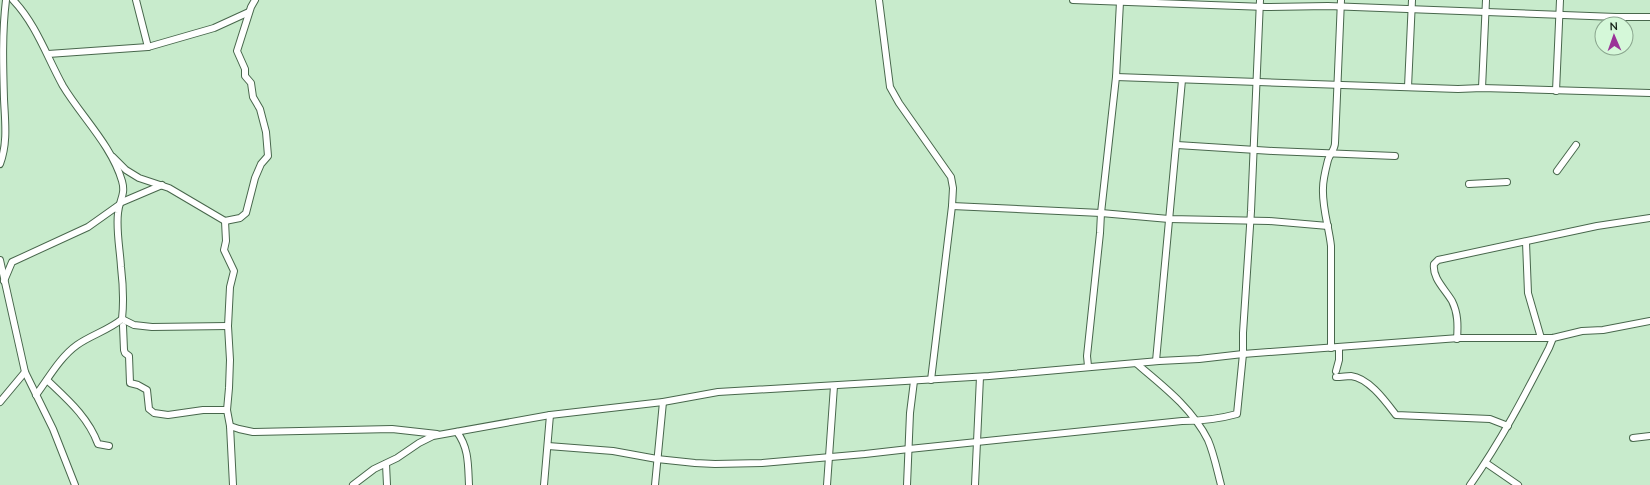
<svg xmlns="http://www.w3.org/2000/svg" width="1650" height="485" font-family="'Nunito Sans',sans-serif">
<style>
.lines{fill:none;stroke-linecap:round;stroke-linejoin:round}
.street-casing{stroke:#48674c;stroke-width:8}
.street{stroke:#fff;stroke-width:6}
</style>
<rect width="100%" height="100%" fill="#c8ebcc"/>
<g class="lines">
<!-- street casing -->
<g class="street-casing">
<g id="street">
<path d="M13,0C36,24 47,57 63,86C81,116 112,146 122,181C126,195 119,200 118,213C116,231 120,249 121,267C123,284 124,301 122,319C109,330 91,335 77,345C60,357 48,379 36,395"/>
<path d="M136,0L148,47"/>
<path d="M879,0L890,87L899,103L951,177L953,188L952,206L931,380"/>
<path d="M1073,0L1266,7L1328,6L1616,17H1650"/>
<path d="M48,54L148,47L214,28L249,12"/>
<path d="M1116,77L1458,89L1482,88L1650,93"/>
<path d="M1408,87L1412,0"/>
<path d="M1482,88L1486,0"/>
<path d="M1556,91L1560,0"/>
<path d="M1177,145L1273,151L1395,156"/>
<path d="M113,157L126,170L139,178L169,188L225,221L226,241L224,250L234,271L230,287L228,326L230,360L229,388L227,410L230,426L233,485"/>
<path d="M0,164C8,143 5,121 4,99C3,66 2,33 6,0"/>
<path d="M1557,171L1576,145"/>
<path d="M1469,184L1507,182"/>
<path d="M122,202L162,185"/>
<path d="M952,206L1101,213L1169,219L1269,221L1328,226"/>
<path d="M225,221L240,218L246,213L255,178L261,164L268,156L266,132L260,109L253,97L251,83L245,76V69L237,51L251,7L255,0"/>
<path d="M1526,242L1528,293L1541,338"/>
<path d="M0,260L25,372L53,429L75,485"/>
<path d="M4,281L12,262L88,227L119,205"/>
<path d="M122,319L134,325L152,327L228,326"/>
<path d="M123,326L124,350L125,353L129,356L130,383L138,385L147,390L149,409L154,413L168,415L203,410H227"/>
<path d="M1457,339C1458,325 1458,313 1452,301C1445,289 1432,278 1434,264L1438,260L1597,226L1650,218"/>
<path d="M1331,348V246C1329,227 1322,208 1323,188C1323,179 1326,168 1328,160C1330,154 1335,149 1335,143L1341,0"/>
<path d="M1156,361L1182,80"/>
<path d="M1137,364C1163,386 1192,408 1208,440C1214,454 1217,470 1221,485"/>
<path d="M1088,366L1087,356L1100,233L1101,213L1116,77L1120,2"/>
<path d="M1336,371L1339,360V348"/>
<path d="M1336,377C1341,377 1347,376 1351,376C1369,378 1386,402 1396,415L1490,419L1508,426"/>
<path d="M47,380C68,400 88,417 98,444L109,446"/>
<path d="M0,402L25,372"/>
<path d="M230,426L239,429L253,432L392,429L437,434"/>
<path d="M457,432C469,448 468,465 469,485"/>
<path d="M1633,438L1650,436"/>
<path d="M548,446L613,451L657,459L695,463L715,464L762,463L865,454L909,449L1182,421C1200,421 1219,419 1237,414L1243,354V333L1251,211L1260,0"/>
<path d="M1486,463L1518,485"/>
<path d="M386,464L387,485"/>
<path d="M353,485L374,469L397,458L419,443L433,436L550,415L663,402L718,392L989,376L1159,361L1199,359L1243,354L1459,338H1553L1582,331L1603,330L1650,321"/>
<path d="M544,485L550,415"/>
<path d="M655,485L663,402"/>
<path d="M827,485L834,386"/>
<path d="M907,485L910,413L914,381"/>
<path d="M975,485L980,377"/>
<path d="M1470,485C1501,441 1525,395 1549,348L1553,338"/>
</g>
</g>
<!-- street -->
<use href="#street" class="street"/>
</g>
<!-- north arrow -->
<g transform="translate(1614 36) rotate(358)"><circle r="19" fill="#d5f8d9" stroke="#89a48d"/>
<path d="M0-3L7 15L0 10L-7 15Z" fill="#9a3498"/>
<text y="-6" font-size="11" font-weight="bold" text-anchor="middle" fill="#18251a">N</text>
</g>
</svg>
